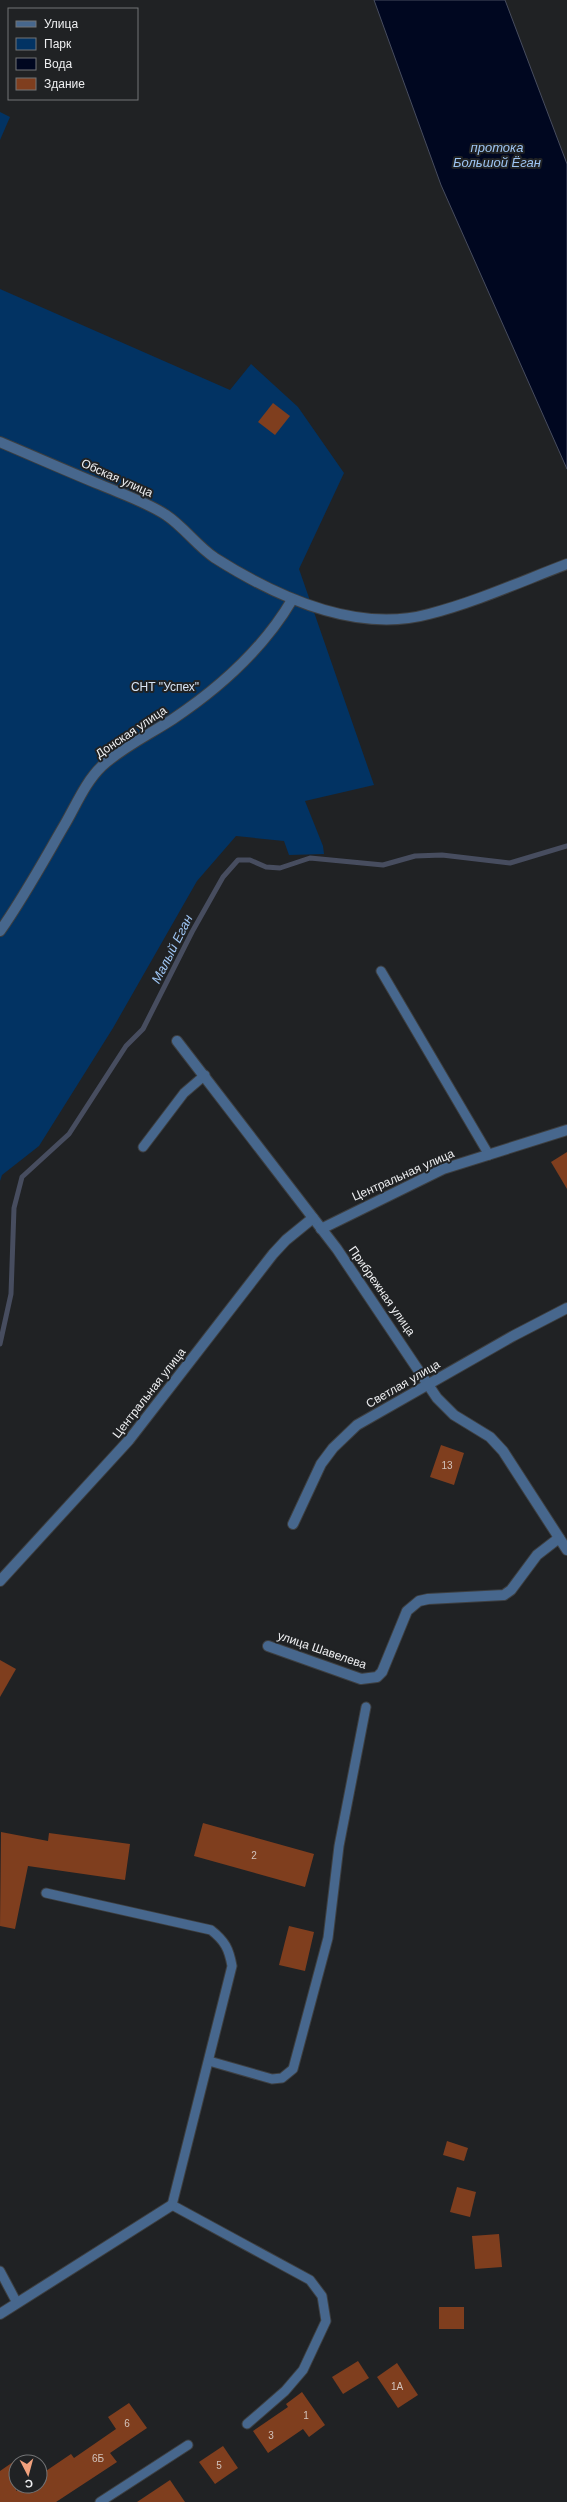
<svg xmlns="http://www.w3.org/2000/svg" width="567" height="2502" font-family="Helvetica,sans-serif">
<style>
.green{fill:#023363}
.water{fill:#000720;stroke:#474d5f}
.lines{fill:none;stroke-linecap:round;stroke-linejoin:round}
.stream{stroke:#474d5f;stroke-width:5}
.building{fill:#7f3e1e}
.lane-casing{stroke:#3d3f41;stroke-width:11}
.street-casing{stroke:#3d3f41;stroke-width:12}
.lane{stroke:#47678d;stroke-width:9}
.street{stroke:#47678d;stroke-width:10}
.labels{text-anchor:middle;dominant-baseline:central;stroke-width:4;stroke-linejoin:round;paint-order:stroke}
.number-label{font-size:10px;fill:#d2c3bc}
.street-label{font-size:12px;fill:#eeeff1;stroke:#202224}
.park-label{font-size:12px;fill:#d8e5f5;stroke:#202224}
.water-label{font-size:13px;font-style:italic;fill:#9ec5f3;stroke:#202224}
</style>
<rect width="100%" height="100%" fill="#202224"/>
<!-- green -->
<g class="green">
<path d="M0,112L10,117L0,140Z"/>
<path d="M0,289L230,390L251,364L298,407L344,473L299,569L374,785L305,801L323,846L324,854L289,855L284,841L236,836L197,881L113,1028L39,1146L2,1175L0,1181Z"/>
</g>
<!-- water -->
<path class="water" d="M374,0H505L567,164V469L441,185Z"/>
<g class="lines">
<!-- stream -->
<path class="stream" d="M0,1344L11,1294L14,1208L22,1177L69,1134L126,1046L143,1029L192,932L223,877L238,860H250L266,867L280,868L310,858L383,865L415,856L442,855L510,863L567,846"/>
</g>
<!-- building -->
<g class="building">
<path d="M273,403L290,416L275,435L258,422Z"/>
<path d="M567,1152V1189L551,1162Z"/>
<path d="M441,1445L464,1453L454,1485L430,1477Z"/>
<path d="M0,1660L16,1669L0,1697Z"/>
<path d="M203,1823L314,1854L305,1887L194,1856Z"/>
<path d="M1,1832L48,1841L49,1833L130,1844L125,1880L28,1866L15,1929L0,1926Z"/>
<path d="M289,1926L314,1932L305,1971L279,1965Z"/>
<path d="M447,2141L468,2148L464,2161L443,2155Z"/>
<path d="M457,2187L476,2192L470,2217L450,2212Z"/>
<path d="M499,2234L502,2267L475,2269L472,2236Z"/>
<rect x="439" y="2307" width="25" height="22"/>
<path d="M358,2361L369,2378L343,2394L332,2377Z"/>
<path d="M397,2363L418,2395L398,2408L377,2377Z"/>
<path d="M302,2392L325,2425L309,2437L303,2429L268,2453L253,2431L288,2407L286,2404Z"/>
<path d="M129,2403L147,2428L110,2453L117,2462L56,2502H0V2471L16,2460V2491L23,2486H40V2475L71,2454L74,2458L116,2429L108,2417Z"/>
<path d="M223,2446L238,2468L215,2484L199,2462Z"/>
<path d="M170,2480L185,2502H137Z"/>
</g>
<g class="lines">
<!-- lane casing -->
<g class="lane-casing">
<g id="lane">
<path d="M381,971L489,1155"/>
<path d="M143,1147L184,1093L205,1075"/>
<path d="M46,1893L211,1930C225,1941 229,1949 232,1966L172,2205L310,2280L322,2296L326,2321L303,2370L285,2391L247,2424"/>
<path d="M209,2061L272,2079L282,2078L293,2069L328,1938L339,1846L366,1707"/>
<path d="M0,2271L17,2303"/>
<path d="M100,2502L188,2445"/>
</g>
</g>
<!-- street casing -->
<g class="street-casing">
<g id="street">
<path d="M0,442C33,456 67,471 101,485C122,494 146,502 166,515C184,527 197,546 215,558C275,596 356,634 429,614C476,602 522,581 567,564"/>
<path d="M0,931C24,897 44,860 65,824C76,805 86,781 102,766C123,747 150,734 173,719C221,687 263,649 292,600"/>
<path d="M177,1041L337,1249L437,1398L454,1415L490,1437L503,1451L567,1550"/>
<path d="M321,1229L443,1169L567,1130"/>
<path d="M293,1524L321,1464L333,1448L357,1425L513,1336L567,1308"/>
<path d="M0,1581L129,1440L273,1254L286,1240L313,1218"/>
<path d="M268,1646L361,1679L377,1677L382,1672L407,1611L419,1601L428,1599L504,1595L511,1590L537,1555L559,1538"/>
<path d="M0,2314L172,2205"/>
</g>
</g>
<!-- lane -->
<use href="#lane" class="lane"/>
<!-- street -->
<use href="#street" class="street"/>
</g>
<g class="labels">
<!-- number labels -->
<g class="number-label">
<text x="447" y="1465">13</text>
<text x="254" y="1855">2</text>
<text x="397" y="2386">1А</text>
<text x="306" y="2415">1</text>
<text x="127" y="2423">6</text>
<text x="271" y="2435">3</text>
<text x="98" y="2458">6Б</text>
<text x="219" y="2465">5</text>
</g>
<!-- street labels -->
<g class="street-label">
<text transform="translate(117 478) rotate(24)">Обская улица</text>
<text transform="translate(131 732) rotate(-34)">Донская улица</text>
<text transform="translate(403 1175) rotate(-24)">Центральная улица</text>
<text transform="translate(382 1291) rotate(55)">Прибрежная улица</text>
<text transform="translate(403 1384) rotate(-30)">Светлая улица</text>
<text transform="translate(149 1393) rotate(-52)">Центральная улица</text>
<text transform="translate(322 1650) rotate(19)">улица Шавелева</text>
</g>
<!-- park labels -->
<g class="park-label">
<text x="165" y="687">СНТ "Успех"</text>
</g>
<!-- water labels -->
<g class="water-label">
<text x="497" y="147">протока<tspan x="497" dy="15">Большой Ёган</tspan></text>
<text transform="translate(172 949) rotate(-63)">Малый Еган</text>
</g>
</g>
<!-- legend -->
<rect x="8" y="8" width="130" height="92" fill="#202224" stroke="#727476"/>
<rect x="16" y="21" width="20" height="6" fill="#47678d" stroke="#727476"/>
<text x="44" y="28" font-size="12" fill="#eeeff1">Улица</text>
<rect x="16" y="38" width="20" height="12" fill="#023363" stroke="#727476"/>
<text x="44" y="48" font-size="12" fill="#eeeff1">Парк</text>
<rect x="16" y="58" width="20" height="12" fill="#000720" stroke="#727476"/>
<text x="44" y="68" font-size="12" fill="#eeeff1">Вода</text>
<rect x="16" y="78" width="20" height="12" fill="#7f3e1e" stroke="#727476"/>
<text x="44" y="88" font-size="12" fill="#eeeff1">Здание</text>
<!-- north arrow -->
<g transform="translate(28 2474) rotate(174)"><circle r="19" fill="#202224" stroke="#727476"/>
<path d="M0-3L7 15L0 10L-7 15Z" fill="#f1a17d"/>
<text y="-6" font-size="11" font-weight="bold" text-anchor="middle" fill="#eeeff1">С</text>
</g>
</svg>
